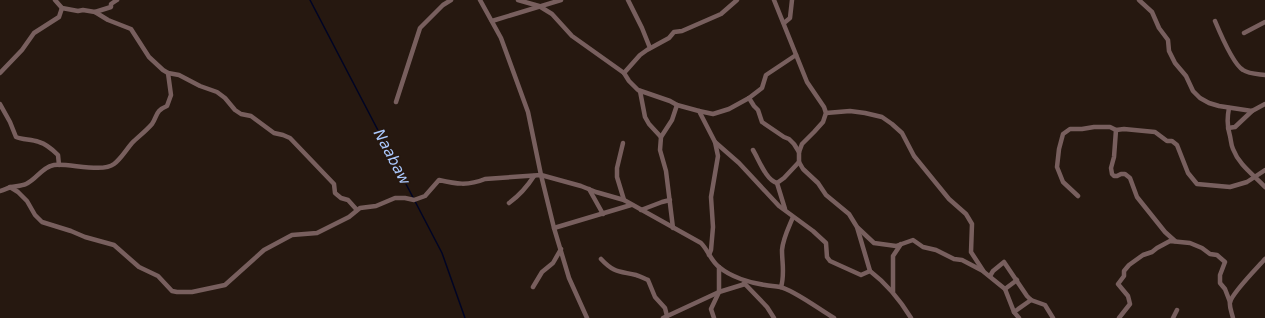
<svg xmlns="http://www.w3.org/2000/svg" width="1265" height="318" font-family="'DejaVu Sans',sans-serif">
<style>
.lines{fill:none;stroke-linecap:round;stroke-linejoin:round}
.stream{stroke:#000424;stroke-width:1.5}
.street{stroke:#785f5e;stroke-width:4.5}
.labels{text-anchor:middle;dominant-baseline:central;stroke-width:3;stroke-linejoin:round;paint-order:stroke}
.water-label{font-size:15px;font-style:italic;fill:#abc8fd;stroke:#261810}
</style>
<rect width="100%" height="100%" fill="#261810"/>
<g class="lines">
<!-- stream -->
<path class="stream" d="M310,0L442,253L465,318"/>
<!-- street -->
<g class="street">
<path d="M55,0L62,8L78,11L83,10L95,12L108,20L131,29L149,57L163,70L168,73L179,75L200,86L217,92L225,98L235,110L241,114L251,116L274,133L283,135L290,138L334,184L335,193L341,198L348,200L357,210"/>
<path d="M480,0L501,38L528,112L541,175L554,228L569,278L587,318"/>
<path d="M518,0L539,6L552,14L572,36L624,73L629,81L638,90L670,101L677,105L699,111L715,142L739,163L779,206L813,231L826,243L827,257L830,261L861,275L870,271C887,284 900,300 911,318"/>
<path d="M628,0L642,28L650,48"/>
<path d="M774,0L807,82L824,107L826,113L823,122L814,132L802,144L799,152V162L803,169L818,183L826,195L849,214L857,227L870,271"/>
<path d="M1139,0L1152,12L1159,28L1168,40L1169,51L1175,63L1186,76L1193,91L1200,98L1209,103L1219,106L1252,111L1265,104"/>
<path d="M95,12L111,7V4L117,0"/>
<path d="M492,21L561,0"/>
<path d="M1215,21C1220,33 1233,64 1243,70C1249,74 1258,74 1265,75"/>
<path d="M784,23L790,18L792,0"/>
<path d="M1244,33L1265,22"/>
<path d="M0,73L22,50L34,33L59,17L62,8"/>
<path d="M624,73L640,55L647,50L669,38L674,32L682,31L721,14L737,0"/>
<path d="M640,91L645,117L649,124L661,137"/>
<path d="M749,98L754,106L758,110L762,122L784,137L789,139L794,144L799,152"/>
<path d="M396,102L420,28L443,5L451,0"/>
<path d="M0,104L10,122L16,137C23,140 31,139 39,142C46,144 53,150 58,155L59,165"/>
<path d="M1229,108C1227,118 1227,127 1230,136C1231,140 1231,145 1233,149C1239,165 1254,175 1265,187"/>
<path d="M699,111L713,114L729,109L749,98L762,88L766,75L796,55"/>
<path d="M826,113L850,111L865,113L882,117L892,124L902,133L914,156L949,199L966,214L972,224L971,252L984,272L1005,289L1014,312L1019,318"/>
<path d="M1228,128L1235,127L1252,111"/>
<path d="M1116,130L1114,157L1111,168L1112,174L1114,176H1117L1121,174H1125L1130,178L1137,197L1165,232L1175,241"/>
<path d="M623,143L617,168V177L624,200"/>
<path d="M753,150C759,160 766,180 777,183"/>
<path d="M10,187L18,192L27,201L35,215L42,222L71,231L85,237L114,245L139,267L158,276L172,291L177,292H192L225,285L264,250L292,235L317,233L349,217L360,208L376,206L395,198H405L414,200L425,196L439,180C456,184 468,186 485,179L541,175L581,186L596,192L624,200L701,243C708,250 711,261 719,267C731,277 750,283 765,285C770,286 775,286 780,287C794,290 820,310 834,318"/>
<path d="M589,189L603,214"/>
<path d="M0,191C4,190 8,188 11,187C16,186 22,186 26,184C37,179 42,167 54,165C69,163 102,173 114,164C121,159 126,150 132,143C138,137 146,131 152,124C158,115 155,111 167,106L171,95L168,73"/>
<path d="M1078,196L1063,182L1057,167L1059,149L1063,134L1070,129H1082L1094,127H1110L1116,130L1124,129L1155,132L1167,141H1172L1177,145L1188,173L1197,184L1230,187L1247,182L1265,170"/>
<path d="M509,203C520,195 527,187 534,176"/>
<path d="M785,209L777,183L784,178L799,162"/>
<path d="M641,210L662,202L670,200"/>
<path d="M554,228L631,205"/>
<path d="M673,228L666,171L660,150L661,137L672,120L677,105"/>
<path d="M858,228L874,243L896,246L913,240L923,247L936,250L954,259L962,260L983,271"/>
<path d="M709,255L711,250L713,227L711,197L718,156L715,142"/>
<path d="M601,259C614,273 619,271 636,275C640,276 645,279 648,280L655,297L665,308L667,316"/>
<path d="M990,276L993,271L1004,262L1027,296L1031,300L1045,305L1053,318"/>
<path d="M744,283L767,307L774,318"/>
<path d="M533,287L542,272L553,263L561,249"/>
<path d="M781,287C785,274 782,263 782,250C783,238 789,227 793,217"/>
<path d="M1005,289L1017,280"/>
<path d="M893,292V256L901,244"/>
<path d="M1014,312L1031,300"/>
<path d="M663,318L719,292L745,284"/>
<path d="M714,318L711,309L719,292V267"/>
<path d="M1119,318L1130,304L1128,296L1118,284L1124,276V271L1129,265L1143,255L1152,252L1157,248L1170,241L1190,243L1202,248L1210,254L1217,255L1225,262L1220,275V283L1225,289L1230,302"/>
<path d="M1173,318L1177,310"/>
<path d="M1233,318C1232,313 1229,307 1230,302C1233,292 1257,268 1265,259"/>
</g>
</g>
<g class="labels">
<!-- water labels -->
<g class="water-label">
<text transform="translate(392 157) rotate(62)">Naabaw</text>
</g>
</g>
</svg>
